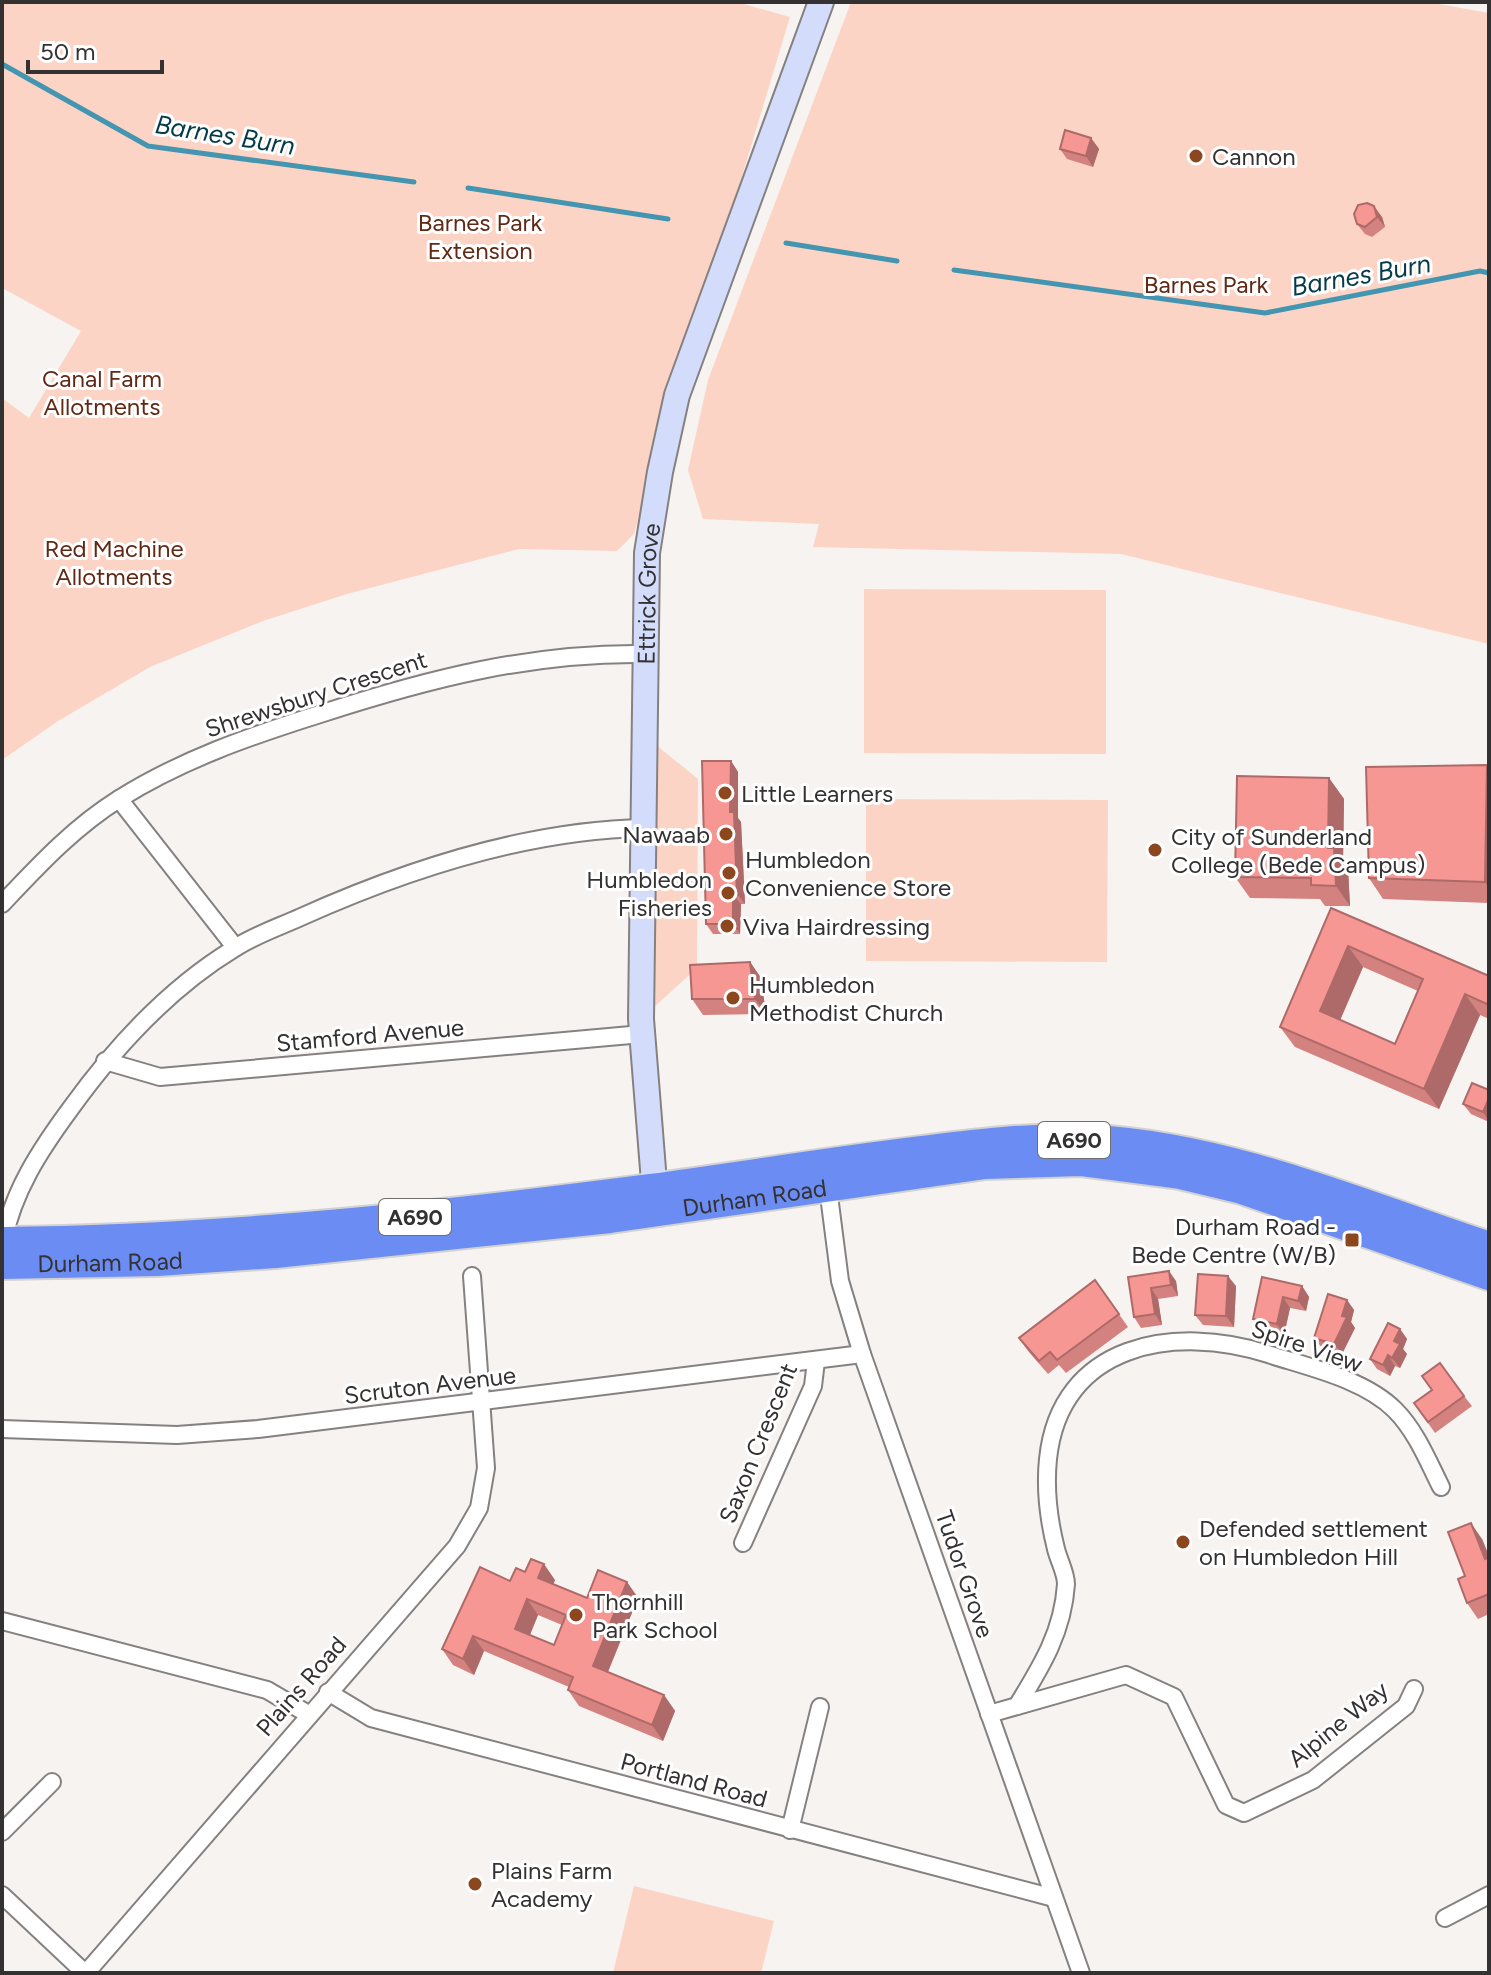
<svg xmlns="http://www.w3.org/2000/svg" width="1491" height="1975" font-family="Figtree,sans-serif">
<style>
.green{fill:#fcd4c6}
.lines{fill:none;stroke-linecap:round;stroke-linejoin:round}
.stream{stroke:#4495b0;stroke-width:5}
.street-casing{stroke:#858180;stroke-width:20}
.secondary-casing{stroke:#858180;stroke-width:28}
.highway-casing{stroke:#d2d2d2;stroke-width:34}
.street{stroke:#fff;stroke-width:16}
.secondary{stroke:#d3dcfb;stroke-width:24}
.highway{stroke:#6b8cf2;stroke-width:30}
.wall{fill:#d4827f;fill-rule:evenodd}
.shaded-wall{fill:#ad6a68}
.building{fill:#f79794;stroke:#ad6a68;stroke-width:2;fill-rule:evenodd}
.poi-dot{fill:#8c471e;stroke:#fff;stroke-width:3}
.labels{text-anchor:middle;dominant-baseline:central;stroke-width:6;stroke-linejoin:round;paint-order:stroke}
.shield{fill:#fff;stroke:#706f6f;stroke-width:2}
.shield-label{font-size:22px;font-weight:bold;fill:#333131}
.poi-label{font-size:24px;fill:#333131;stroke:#fff;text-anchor:start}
.park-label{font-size:24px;fill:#612914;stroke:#fff}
.street-label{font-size:24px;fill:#333131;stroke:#fff}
.water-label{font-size:26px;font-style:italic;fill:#043b4a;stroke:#fff}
</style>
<rect width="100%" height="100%" fill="#f7f3f1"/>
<!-- green -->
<g class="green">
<path d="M2,2H737L790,17L634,534L617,551L519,549L347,594L263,621L150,667L58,721L2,760V398L29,418L81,331L2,288Z"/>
<path d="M851,2H1428L1489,13V644L1121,554L813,547L819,524L703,519L688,470L708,380Z"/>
<path d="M864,589L1106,590V754L864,753Z"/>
<path d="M646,737L698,779L697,968L641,1019Z"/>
<path d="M866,799L1108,800L1107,962L866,961Z"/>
<path d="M634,1886L774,1921L761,1973H613Z"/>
</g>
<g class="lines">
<!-- stream -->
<g class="stream">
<path d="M2,64L148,146L414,182"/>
<path d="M468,188L668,219"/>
<path d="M786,243L897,261"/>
<path d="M954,270L1265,313L1480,271L1489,273"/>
</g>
<!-- street casing -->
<g class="street-casing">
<g id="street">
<path d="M119,799L235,947"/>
<path d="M2,904C38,866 74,827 119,799C181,760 250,736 320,714C428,679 532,652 646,654"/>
<path d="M105,1061L160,1077L642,1034"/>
<path d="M827,1180L840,1281L862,1354L1081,1973"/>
<path d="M3,1242C13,1191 40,1150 71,1108C115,1047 169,988 235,948C255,935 279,927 301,917C408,869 527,830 645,828"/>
<path d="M2,1429L177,1435L258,1429L862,1354"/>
<path d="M743,1543L813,1386L816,1361"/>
<path d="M2,1621L267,1690L308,1714"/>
<path d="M328,1692L371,1718L1054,1898"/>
<path d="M1017,1706C1041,1667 1063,1632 1066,1584C1066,1573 1059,1561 1056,1549C1049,1521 1045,1488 1048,1459C1060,1343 1175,1324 1268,1354C1308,1367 1364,1379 1395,1410C1416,1431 1428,1461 1441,1487"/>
<path d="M989,1714L1126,1675L1174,1697L1226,1805L1244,1813L1313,1780L1406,1706L1414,1689"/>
<path d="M790,1830L820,1707"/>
<path d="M2,1832L52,1782"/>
<path d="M2,1895L85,1973"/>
<path d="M1445,1918L1489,1895"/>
<path d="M86,1973L457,1546L479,1508L486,1468L472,1276"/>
</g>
</g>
<!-- secondary casing -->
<g class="secondary-casing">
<g id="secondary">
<path id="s1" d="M656,1207L641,1019L647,553L660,472L677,395L821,2"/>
</g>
</g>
<!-- highway casing -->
<g class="highway-casing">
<g id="highway">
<path d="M2,1242C220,1240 435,1217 651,1189C739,1177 826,1163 914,1152C974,1144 1034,1137 1095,1140C1230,1148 1362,1205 1489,1247"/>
<path id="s2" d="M2,1264L157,1261L275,1253L610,1218L985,1164L1080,1161L1180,1174L1242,1189L1489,1275"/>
</g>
</g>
<!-- street -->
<use href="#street" class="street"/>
<!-- secondary -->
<use href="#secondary" class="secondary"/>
<!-- highway -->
<use href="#highway" class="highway"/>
</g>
<!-- wall -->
<g class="wall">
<path d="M1091,138L1099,149L1093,167L1067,159L1060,149Z"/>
<path d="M1354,214L1382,217L1385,227L1372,237L1365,234L1357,224Z"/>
<path d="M731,761L738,772V818L741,822L745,904H741L740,934H713L706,924Z"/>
<path d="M1487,765L1489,769V903L1383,899L1369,878Z"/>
<path d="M1329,778L1344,799L1343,861L1348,869L1350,906H1325L1320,899L1250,898L1235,877Z"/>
<path d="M1331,908L1489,976V1019L1480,1015L1439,1109L1295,1047L1280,1027ZM1363,967L1418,991L1395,1044L1340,1020Z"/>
<path d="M750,962L761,978L766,1014L703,1015L692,999Z"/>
<path d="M1489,1090V1122L1471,1114L1463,1104Z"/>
<path d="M1128,1277L1176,1281L1178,1296L1158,1299L1162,1325L1141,1328L1134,1317Z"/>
<path d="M1262,1277L1302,1286L1309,1297L1306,1311L1290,1308L1284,1335L1260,1330L1253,1319Z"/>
<path d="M1095,1280L1128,1327L1066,1373L1059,1365L1048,1374L1028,1351L1019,1338Z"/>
<path d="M1236,1286L1234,1327L1203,1325L1195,1315Z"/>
<path d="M1347,1300L1354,1310L1351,1322L1355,1328L1342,1354L1322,1348L1314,1338Z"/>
<path d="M1400,1329L1407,1339L1403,1349L1407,1354L1400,1368L1395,1366L1390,1376L1377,1369L1370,1359Z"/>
<path d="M1431,1390L1464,1396L1472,1406L1435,1433L1414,1403Z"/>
<path d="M1482,1539L1489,1556V1614L1478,1619L1467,1603L1465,1576Z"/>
<path d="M555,1580L553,1584L587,1598L627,1582L638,1598L608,1672L664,1695L675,1711L663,1741L579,1706L568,1690L569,1687L484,1651L474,1675L453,1665L442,1649L510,1581ZM538,1615L562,1625L554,1645L530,1635Z"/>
</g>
<!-- shaded-wall -->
<g class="shaded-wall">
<path d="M1091,138L1099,149L1093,167L1086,156Z"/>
<path d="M1374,206L1382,217L1385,227L1377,217Z"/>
<path d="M731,761L738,772V818L741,822L745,904L737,894L730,812Z"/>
<path d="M1487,765L1489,769V888L1485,882Z"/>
<path d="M1329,778L1344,799L1343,861L1348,869L1350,906L1336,886L1328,848Z"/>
<path d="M733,894L741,904L740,934L733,924Z"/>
<path d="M1348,946L1363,967L1335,1032L1320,1011Z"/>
<path d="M750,962L761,978L766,1014L755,999Z"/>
<path d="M1465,994L1480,1015L1439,1109L1424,1089Z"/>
<path d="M1489,1098V1121L1483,1112Z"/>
<path d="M1169,1271L1176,1281L1178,1296L1171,1285Z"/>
<path d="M1228,1276L1236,1286L1234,1327L1226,1316Z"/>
<path d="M1302,1286L1309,1297L1306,1311L1298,1301Z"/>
<path d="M1151,1288L1158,1299L1162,1325L1155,1314Z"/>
<path d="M1283,1297L1290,1308L1284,1335L1277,1324Z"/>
<path d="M1347,1300L1354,1310L1351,1322L1355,1328L1342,1354L1334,1344Z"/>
<path d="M1400,1329L1407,1339L1403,1349L1407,1354L1400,1368L1392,1358L1394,1341Z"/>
<path d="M1388,1355L1395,1366L1390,1376L1383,1365Z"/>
<path d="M1471,1523L1482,1539L1489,1556V1564L1485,1559Z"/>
<path d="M544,1564L555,1580L549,1594L538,1578Z"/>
<path d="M627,1582L638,1598L604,1681L593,1666Z"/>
<path d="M527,1599L538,1615L526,1644L515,1629Z"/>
<path d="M473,1636L484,1651L474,1675L463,1659Z"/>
<path d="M664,1695L675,1711L663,1741L652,1725Z"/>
</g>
<!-- building -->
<g class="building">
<path d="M1065,130L1091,138L1086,156L1060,149Z"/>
<path d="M1367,203L1374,206L1377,217L1365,227L1357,224L1354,214L1358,205Z"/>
<path d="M702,761H731L730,812H734L737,894H733V924H706Z"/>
<path d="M1487,765L1485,882L1369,878L1366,767Z"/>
<path d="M1237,776L1329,778L1328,848H1334L1336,886L1311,885V878L1235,877Z"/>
<path d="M1331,908L1489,976V1005L1465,994L1424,1089L1280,1027ZM1348,946L1423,979L1395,1044L1320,1011Z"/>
<path d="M750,962L755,999H692L690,965Z"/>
<path d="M1472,1083L1489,1090V1098L1483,1112L1463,1104Z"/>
<path d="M1169,1271L1171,1285L1151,1288L1155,1314L1134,1317L1128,1277Z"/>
<path d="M1198,1274L1228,1276L1226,1316L1195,1315Z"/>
<path d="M1262,1277L1302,1286L1298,1301L1283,1297L1277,1324L1253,1319Z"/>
<path d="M1095,1280L1119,1314L1057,1360L1050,1352L1039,1361L1019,1338Z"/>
<path d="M1328,1294L1347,1300L1342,1316L1347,1317L1334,1344L1314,1338Z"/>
<path d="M1388,1323L1400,1329L1394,1341L1400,1344L1392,1358L1388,1355L1383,1365L1370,1359Z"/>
<path d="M1440,1363L1464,1396L1428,1422L1414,1403L1432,1390L1422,1376Z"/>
<path d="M1471,1523L1485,1559L1489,1557V1594L1467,1603L1458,1579L1465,1576L1448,1532Z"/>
<path d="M531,1559L544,1564L538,1578L587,1598L598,1570L627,1582L593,1666L664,1695L652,1725L568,1690L573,1677L473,1636L463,1659L442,1649L480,1567L510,1581L516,1568L525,1572ZM527,1599L566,1615L554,1645L515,1629Z"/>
</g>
<!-- markers -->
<g class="poi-dot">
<circle cx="1196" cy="156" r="8"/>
<circle cx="725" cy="793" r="8"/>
<circle cx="726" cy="834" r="8"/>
<circle cx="1155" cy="850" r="8"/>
<circle cx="729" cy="873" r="8"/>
<circle cx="728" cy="893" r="8"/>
<circle cx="727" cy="926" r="8"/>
<circle cx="733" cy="998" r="8"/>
<rect x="1344" y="1232" width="16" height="16" rx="4"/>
<circle cx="1183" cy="1542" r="8"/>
<circle cx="576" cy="1615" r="8"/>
<circle cx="475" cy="1884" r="8"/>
</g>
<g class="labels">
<!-- shield labels -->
<g class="shield">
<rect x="1038" y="1122" width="72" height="36" rx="6"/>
<rect x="379" y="1199" width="72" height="36" rx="6"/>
</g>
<g class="shield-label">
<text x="1074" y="1140">A690</text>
<text x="415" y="1217">A690</text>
</g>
<!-- poi labels -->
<g class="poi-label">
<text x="1212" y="156">Cannon</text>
<text x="741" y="793">Little Learners</text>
<text x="710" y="834" text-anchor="end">Nawaab</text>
<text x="1171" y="836">City of Sunderland<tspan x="1171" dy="28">College (Bede Campus)</tspan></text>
<text x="745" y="859">Humbledon<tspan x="745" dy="28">Convenience Store</tspan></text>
<text x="712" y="879" text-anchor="end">Humbledon<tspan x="712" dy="28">Fisheries</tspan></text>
<text x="743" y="926">Viva Hairdressing</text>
<text x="749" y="984">Humbledon<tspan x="749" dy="28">Methodist Church</tspan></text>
<text x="1336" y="1226" text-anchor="end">Durham Road -<tspan x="1336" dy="28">Bede Centre (W/B)</tspan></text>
<text x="1199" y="1528">Defended settlement<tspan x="1199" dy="28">on Humbledon Hill</tspan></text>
<text x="592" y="1601">Thornhill<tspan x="592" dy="28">Park School</tspan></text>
<text x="491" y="1870">Plains Farm<tspan x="491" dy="28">Academy</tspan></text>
</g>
<!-- park labels -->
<g class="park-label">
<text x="480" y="222">Barnes Park<tspan x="480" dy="28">Extension</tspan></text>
<text x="1206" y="284">Barnes Park</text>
<text x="102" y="378">Canal Farm<tspan x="102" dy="28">Allotments</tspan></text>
<text x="114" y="548">Red Machine<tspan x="114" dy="28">Allotments</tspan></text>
</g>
<!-- street labels -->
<g class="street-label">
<text stroke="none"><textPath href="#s1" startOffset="614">Ettrick Grove</textPath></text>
<text transform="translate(316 694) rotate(-18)">Shrewsbury Crescent</text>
<text transform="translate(370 1035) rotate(-5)">Stamford Avenue</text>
<text stroke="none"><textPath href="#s2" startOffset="756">Durham Road</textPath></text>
<text stroke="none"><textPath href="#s2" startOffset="108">Durham Road</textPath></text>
<text transform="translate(1307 1346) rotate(19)">Spire View</text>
<text transform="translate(430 1385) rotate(-7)">Scruton Avenue</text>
<text transform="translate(758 1443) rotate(-68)">Saxon Crescent</text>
<text transform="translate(965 1574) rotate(71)">Tudor Grove</text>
<text transform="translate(301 1686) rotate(-49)">Plains Road</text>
<text transform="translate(1338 1724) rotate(-39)">Alpine Way</text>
<text transform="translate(694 1780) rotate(15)">Portland Road</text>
</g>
<!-- water labels -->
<g class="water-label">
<text transform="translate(225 135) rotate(9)">Barnes Burn</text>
<text transform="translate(1361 275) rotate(-10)">Barnes Burn</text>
</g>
</g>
<!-- border -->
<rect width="1491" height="1975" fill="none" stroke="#333131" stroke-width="8"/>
<!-- scale -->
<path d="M28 60v12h134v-12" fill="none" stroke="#333131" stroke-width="4"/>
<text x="40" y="60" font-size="24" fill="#333131" stroke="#ffffff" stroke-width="6" paint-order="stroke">50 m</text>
</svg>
